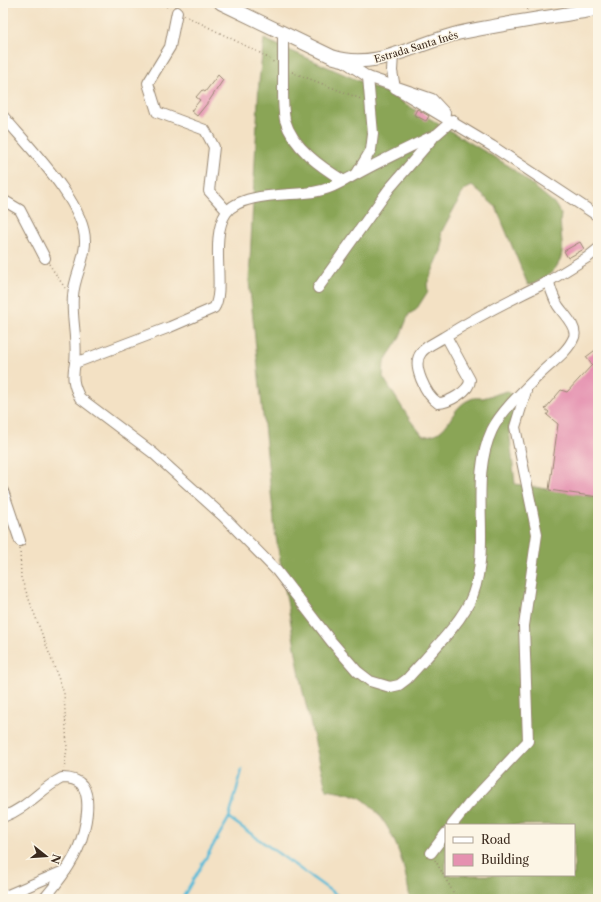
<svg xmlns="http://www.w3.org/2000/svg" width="601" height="902" font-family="'Libre Caslon Text',serif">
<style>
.forest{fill:#8aa557;stroke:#62683a;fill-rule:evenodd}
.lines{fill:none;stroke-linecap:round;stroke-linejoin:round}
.stream{stroke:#5abbd8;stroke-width:2.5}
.building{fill:#e591b0}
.minor-casing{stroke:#978671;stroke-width:12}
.major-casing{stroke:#978671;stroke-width:15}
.path{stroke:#978671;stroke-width:1.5;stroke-dasharray:1 3;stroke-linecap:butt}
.minor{stroke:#fff;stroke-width:10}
.major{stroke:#fff;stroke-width:13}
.labels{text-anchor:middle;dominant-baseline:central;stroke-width:3;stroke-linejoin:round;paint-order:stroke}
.street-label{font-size:10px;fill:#3b2a1e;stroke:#fcf5e5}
</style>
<rect width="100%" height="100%" fill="#fcf5e5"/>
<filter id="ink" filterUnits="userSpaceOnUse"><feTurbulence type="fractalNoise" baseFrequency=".025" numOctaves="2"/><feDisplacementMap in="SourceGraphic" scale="8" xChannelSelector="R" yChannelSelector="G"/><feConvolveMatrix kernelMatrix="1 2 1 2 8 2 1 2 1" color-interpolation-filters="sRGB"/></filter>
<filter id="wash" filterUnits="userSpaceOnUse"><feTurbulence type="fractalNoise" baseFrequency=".012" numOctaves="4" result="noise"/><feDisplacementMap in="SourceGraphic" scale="16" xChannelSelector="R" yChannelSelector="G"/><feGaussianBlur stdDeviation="0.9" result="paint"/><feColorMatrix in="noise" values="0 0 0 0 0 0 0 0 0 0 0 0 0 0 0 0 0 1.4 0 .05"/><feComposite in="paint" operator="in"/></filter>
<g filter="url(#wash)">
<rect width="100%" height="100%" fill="#f3e1c4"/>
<!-- forest -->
<path class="forest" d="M264,39L389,94L509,166L554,203L561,214C559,227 563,239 562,252C560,270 544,281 528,285L496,207L472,186L464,190L441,233L443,242L441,251L427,284L428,291L416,310L409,314L399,339L384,362L383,377L410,420L423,436C453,436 447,408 471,399C474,397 479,398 483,398C491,396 499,393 507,391L512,395L517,406L509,429L515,484L598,497V899H410C405,864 393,822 364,800C355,793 337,791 326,789L302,688L275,531L249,281L259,81ZM446,825H574V875H446Z"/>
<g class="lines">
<!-- stream -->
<g class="stream">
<path d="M229,818L342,899"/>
<path d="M182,899L229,818L242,770"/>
</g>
</g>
<g id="blocks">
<!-- building -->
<g class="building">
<path d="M218,75L223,80L209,101L197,116L191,111L200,100L196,97L202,90L205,92Z"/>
<path d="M417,109L429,116L426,121L414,115Z"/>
<path d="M580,242L584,249L568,258L564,251Z"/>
<path d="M598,348V497L549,490L558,424L547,415L549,412L545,409L561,390L567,392L592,365L586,357Z"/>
</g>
</g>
</g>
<g filter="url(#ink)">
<use href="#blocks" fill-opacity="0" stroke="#978671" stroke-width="1"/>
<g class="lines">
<!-- minor casing -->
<g class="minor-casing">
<g id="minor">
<path d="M177,12L170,47L148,83L157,112L205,130L214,147L209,191L227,211"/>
<path d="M283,33C283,52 283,71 283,89C283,99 283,110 285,120C293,148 321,167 344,181"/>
<path d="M393,55L392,71L395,88"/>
<path d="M342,60L368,77L432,99L445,113"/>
<path d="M395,88L492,146L598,216"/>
<path d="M3,116C28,146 86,204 85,242C85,261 74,277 73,296C71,319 78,340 75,363"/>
<path d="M453,120L437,134C410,147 382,160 355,175C342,182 329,190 313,192C291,196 240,192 226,213C209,238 226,290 214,308L170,327L75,363C72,377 73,385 80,398L153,453L223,516L277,571L331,641L357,671L370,681L390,687L399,685L407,679C427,656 463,622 473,594C492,542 468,481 492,430C501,411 526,388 541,373C552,362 568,352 574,337C578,326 561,312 557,304C553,296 550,289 549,281L588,257L598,249"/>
<path d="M357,173L371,150L373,134L368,77"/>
<path d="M3,200L20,210L45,258"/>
<path d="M318,288L389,189L433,138"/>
<path d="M446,336L470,380C470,391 448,403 438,403C426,395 411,365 421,353C425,346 437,342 444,337C478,316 513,298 549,281"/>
<path d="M3,491L20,541"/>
<path d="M3,817C29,807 40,789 62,778C69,778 78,780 82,785C94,802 83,840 74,857C66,872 55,886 44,899"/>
<path d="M452,825L468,805L528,741L524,626L537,534L515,427L526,391"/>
<path d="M431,853L446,833"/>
<path d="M3,897L66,870"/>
</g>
</g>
<!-- major casing -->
<g class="major-casing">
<path id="major" d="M221,3L333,57C376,71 417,43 459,33C505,23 552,17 598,9"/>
</g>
<!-- path -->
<g class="path">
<path d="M159,3L170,8"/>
<path d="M517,3L528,10"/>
<path d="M184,15L262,54L275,63"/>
<path d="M292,72L361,99"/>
<path d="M49,264L65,288"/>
<path d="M20,549L21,578L64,693L67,748L64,769"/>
<path d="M435,860L457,899"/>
</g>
<!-- minor -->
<use href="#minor" class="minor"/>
<!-- major -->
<use href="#major" class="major"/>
</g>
</g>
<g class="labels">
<!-- street labels -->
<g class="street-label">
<text transform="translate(416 47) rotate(-17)">Estrada Santa Inês</text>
</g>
</g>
<!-- margin -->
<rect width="601" height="902" fill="none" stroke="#fcf5e5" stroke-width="16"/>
<!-- legend -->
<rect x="445" y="824" width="130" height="52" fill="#fcf5e5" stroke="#afa495"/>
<rect x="453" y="837" width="20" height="6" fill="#ffffff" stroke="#afa495"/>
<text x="481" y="844" font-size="12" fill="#3b2a1e">Road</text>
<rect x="453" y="854" width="20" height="12" fill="#e591b0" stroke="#afa495"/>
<text x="481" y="864" font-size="12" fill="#3b2a1e">Building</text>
<!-- north arrow -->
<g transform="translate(46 856) rotate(107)" stroke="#fcf5e5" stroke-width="3" paint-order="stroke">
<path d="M0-3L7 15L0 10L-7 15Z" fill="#3b2a1e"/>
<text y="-6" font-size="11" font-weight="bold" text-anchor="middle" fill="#3b2a1e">N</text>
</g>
</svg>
